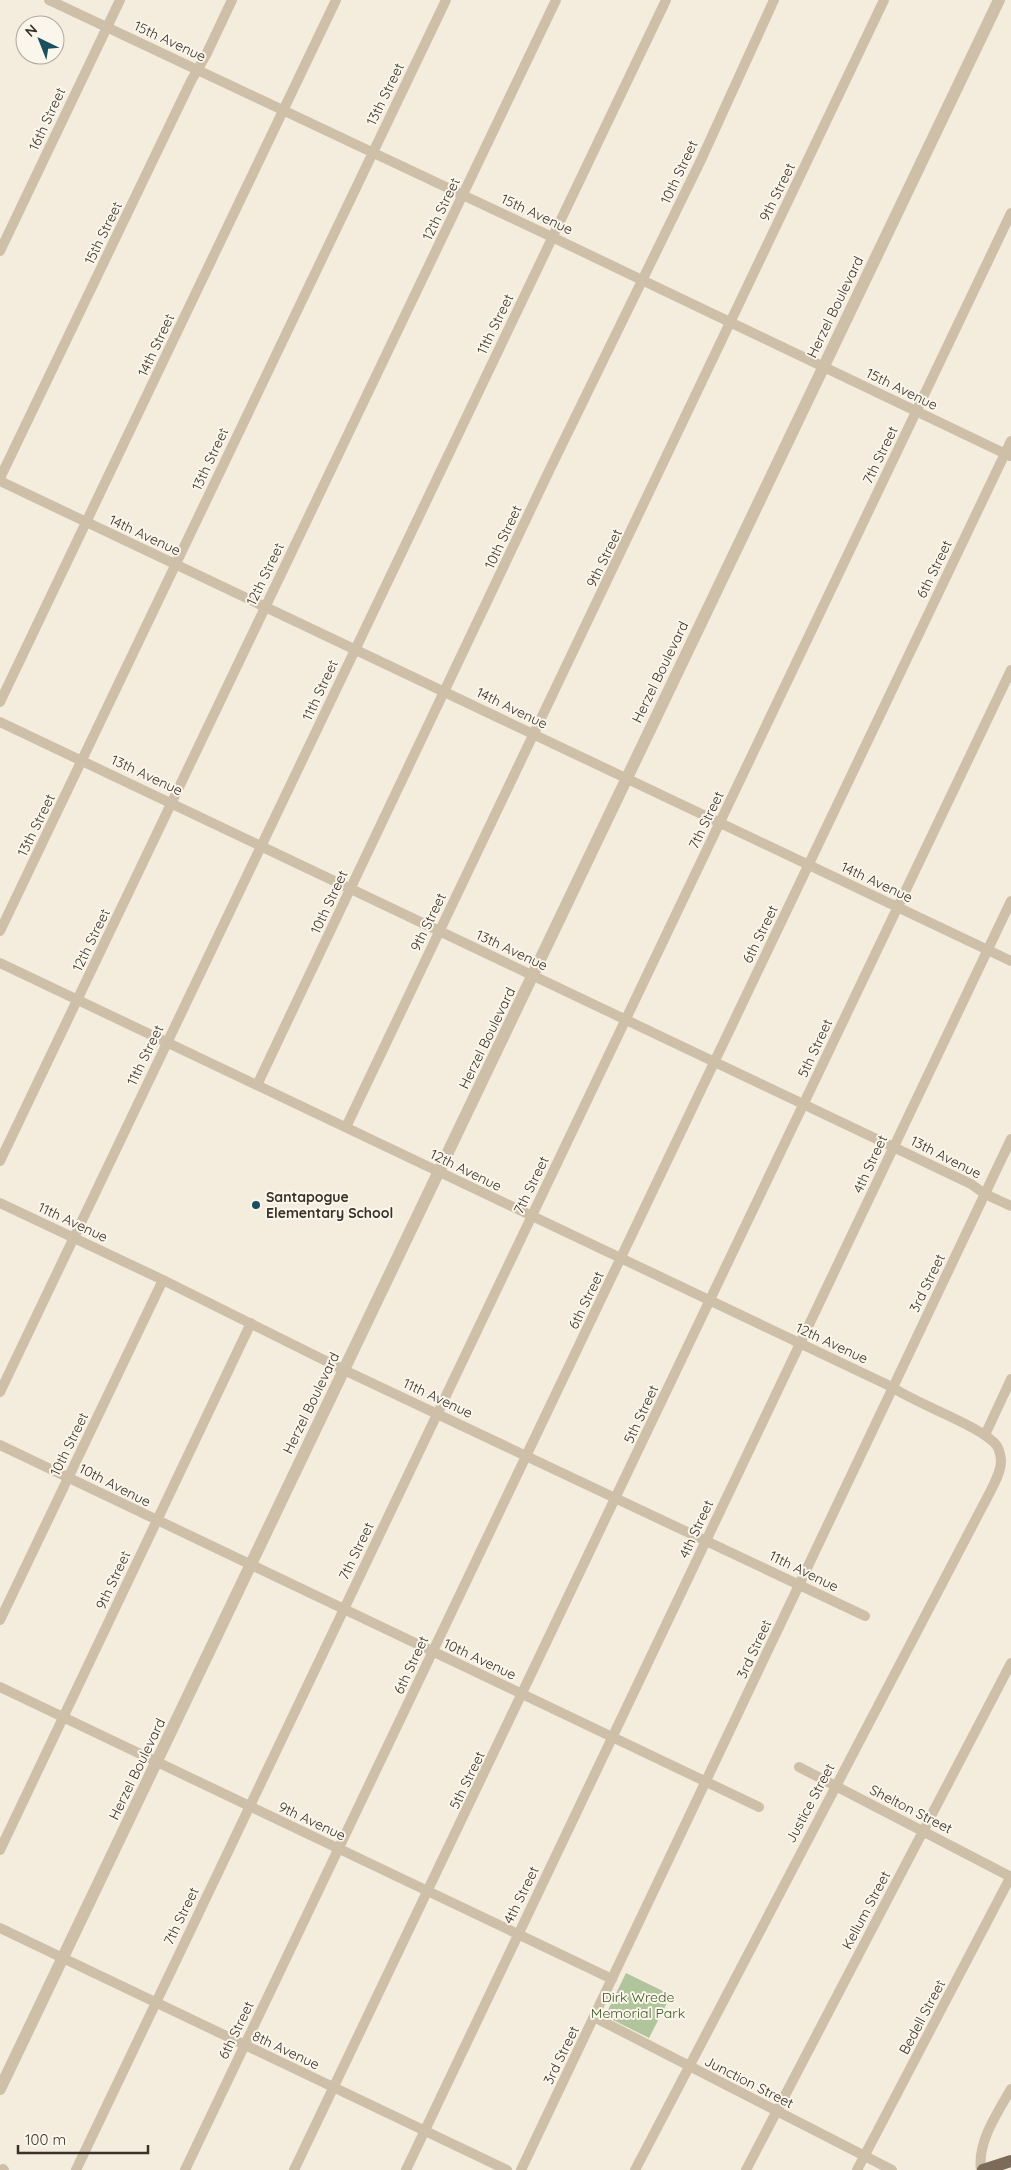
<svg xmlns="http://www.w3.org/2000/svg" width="1011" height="2170" font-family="Quicksand,sans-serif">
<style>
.green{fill:#b0c59c}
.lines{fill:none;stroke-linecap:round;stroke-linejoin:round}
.minor{stroke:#cec0a8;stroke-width:10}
.tertiary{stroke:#cec0a8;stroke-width:12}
.primary{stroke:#7d6b59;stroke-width:12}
.poi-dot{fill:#1a4f5f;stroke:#fbf6eb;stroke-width:2}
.labels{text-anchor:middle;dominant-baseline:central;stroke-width:4;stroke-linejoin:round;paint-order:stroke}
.street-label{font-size:14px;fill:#3a3129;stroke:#fbf6eb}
.poi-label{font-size:14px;font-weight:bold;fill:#3a3129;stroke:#fbf6eb;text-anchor:start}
.park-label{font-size:14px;fill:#415b2a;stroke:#fbf6eb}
</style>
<rect width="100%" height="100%" fill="#f4eddd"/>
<!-- green -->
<path class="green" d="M626,1973L671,1995L649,2038L605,2016Z"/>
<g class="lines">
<!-- minor -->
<g class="minor">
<path d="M49,0L552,237L1010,456"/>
<path d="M0,251L120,0"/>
<path d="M0,478L191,81L206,55L232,0"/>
<path d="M0,481L1011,961"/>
<path d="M0,702L336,0"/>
<path d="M0,722L971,1184L985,1194L1011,1206"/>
<path d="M0,931L446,0"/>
<path d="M0,963L892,1387C916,1404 984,1427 997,1446C999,1449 1001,1457 1001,1461C1001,1472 994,1484 989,1494L635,2170"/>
<path d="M257,1085L549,471L701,160L774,0"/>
<path d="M346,1127L884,0"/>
<path d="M0,1161L556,0"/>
<path d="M0,1203L163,1280L344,1370L865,1616"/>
<path d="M0,1392L666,0"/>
<path d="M985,1435L1011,1379"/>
<path d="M0,1445L759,1807"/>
<path d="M0,1620L163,1280"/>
<path d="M0,1687L612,1979"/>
<path d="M799,1767L1011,1877"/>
<path d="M0,1850L251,1323"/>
<path d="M0,1928L507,2170"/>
<path d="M594,2017L892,2170"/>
<path d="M3,2169L4,2170"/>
<path d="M76,2170L1011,213"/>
<path d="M185,2170L1011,441"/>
<path d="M294,2170L1011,670"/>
<path d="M406,2170L1011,901"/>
<path d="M521,2170L1011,1139"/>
<path d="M746,2170L1011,1663"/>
<path d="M857,2170L1011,1876"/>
<path d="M981,2170C977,2142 998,2112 1011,2089"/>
</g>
<!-- tertiary -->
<path class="tertiary" d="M0,2089L999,0"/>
<!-- primary -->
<path class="primary" d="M983,2170L1011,2161"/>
</g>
<!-- markers -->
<circle class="poi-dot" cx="256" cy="1205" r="5"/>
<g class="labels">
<!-- street labels -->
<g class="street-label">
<text transform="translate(170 41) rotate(25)">15th Avenue</text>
<text transform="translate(385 94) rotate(-64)">13th Street</text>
<text transform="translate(47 119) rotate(-65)">16th Street</text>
<text transform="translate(679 172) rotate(-65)">10th Street</text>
<text transform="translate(777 192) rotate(-64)">9th Street</text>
<text transform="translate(441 209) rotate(-64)">12th Street</text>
<text transform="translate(537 214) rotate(25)">15th Avenue</text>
<text transform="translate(103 233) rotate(-64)">15th Street</text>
<text transform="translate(835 307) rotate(-64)">Herzel Boulevard</text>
<text transform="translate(495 324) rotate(-64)">11th Street</text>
<text transform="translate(156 345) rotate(-65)">14th Street</text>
<text transform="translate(902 389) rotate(26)">15th Avenue</text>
<text transform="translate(880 455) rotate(-64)">7th Street</text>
<text transform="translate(210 459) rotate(-65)">13th Street</text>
<text transform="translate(145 535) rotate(25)">14th Avenue</text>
<text transform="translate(503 537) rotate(-65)">10th Street</text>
<text transform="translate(604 558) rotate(-64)">9th Street</text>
<text transform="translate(934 569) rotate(-64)">6th Street</text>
<text transform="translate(265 574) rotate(-64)">12th Street</text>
<text transform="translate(660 672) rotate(-64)">Herzel Boulevard</text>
<text transform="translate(320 690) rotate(-65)">11th Street</text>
<text transform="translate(512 708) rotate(26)">14th Avenue</text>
<text transform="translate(147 775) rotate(25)">13th Avenue</text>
<text transform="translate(706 820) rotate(-64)">7th Street</text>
<text transform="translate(36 825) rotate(-64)">13th Street</text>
<text transform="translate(877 882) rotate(25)">14th Avenue</text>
<text transform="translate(329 902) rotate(-65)">10th Street</text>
<text transform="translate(428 922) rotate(-64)">9th Street</text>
<text transform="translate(760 934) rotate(-64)">6th Street</text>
<text transform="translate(91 940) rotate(-64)">12th Street</text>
<text transform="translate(512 950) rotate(25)">13th Avenue</text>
<text transform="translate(487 1038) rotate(-64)">Herzel Boulevard</text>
<text transform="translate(815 1048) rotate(-65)">5th Street</text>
<text transform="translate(145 1055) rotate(-64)">11th Street</text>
<text transform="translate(946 1157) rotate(27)">13th Avenue</text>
<text transform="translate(870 1164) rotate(-65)">4th Street</text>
<text transform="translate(466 1170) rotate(26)">12th Avenue</text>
<text transform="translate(531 1185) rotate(-64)">7th Street</text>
<text transform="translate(73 1222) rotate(25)">11th Avenue</text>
<text transform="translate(927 1283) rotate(-64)">3rd Street</text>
<text transform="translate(586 1300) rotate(-64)">6th Street</text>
<text transform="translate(832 1343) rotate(25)">12th Avenue</text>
<text transform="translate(438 1398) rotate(25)">11th Avenue</text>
<text transform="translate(311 1403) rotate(-64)">Herzel Boulevard</text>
<text transform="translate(641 1414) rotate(-65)">5th Street</text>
<text transform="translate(69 1444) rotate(-64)">10th Street</text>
<text transform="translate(115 1485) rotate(27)">10th Avenue</text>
<text transform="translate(696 1529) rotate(-65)">4th Street</text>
<text transform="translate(356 1551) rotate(-64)">7th Street</text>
<text transform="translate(804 1571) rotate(26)">11th Avenue</text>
<text transform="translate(113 1580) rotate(-65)">9th Street</text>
<text transform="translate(754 1649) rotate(-65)">3rd Street</text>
<text transform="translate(480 1659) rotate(25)">10th Avenue</text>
<text transform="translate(411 1665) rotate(-65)">6th Street</text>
<text transform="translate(137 1769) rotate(-64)">Herzel Boulevard</text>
<text transform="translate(467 1780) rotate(-64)">5th Street</text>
<text transform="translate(810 1803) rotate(-62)">Justice Street</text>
<text transform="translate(911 1809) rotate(27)">Shelton Street</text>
<text transform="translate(312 1821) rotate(25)">9th Avenue</text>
<text transform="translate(521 1895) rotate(-64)">4th Street</text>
<text transform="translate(866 1910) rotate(-62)">Kellum Street</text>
<text transform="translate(181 1916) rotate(-64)">7th Street</text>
<text transform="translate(922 2017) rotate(-62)">Bedell Street</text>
<text transform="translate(236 2030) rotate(-64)">6th Street</text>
<text transform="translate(286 2050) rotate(25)">8th Avenue</text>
<text transform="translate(561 2055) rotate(-64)">3rd Street</text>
<text transform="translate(749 2082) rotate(27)">Junction Street</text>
</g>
<!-- poi labels -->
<g class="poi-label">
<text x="266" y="1197">Santapogue<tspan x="266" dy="16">Elementary School</tspan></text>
</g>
<!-- park labels -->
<g class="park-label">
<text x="638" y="1997">Dirk Wrede<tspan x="638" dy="16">Memorial Park</tspan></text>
</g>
</g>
<!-- north arrow -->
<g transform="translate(40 40) rotate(317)"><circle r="24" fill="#fbf6eb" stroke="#aea79d"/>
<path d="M0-4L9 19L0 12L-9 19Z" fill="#1a4f5f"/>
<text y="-8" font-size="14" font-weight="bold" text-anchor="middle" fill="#3a3129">N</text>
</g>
<!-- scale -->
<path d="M18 2145v8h130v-8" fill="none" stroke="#3a3129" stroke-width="2.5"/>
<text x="25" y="2145" font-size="15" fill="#3a3129" stroke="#fbf6eb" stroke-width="4" paint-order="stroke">100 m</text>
</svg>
